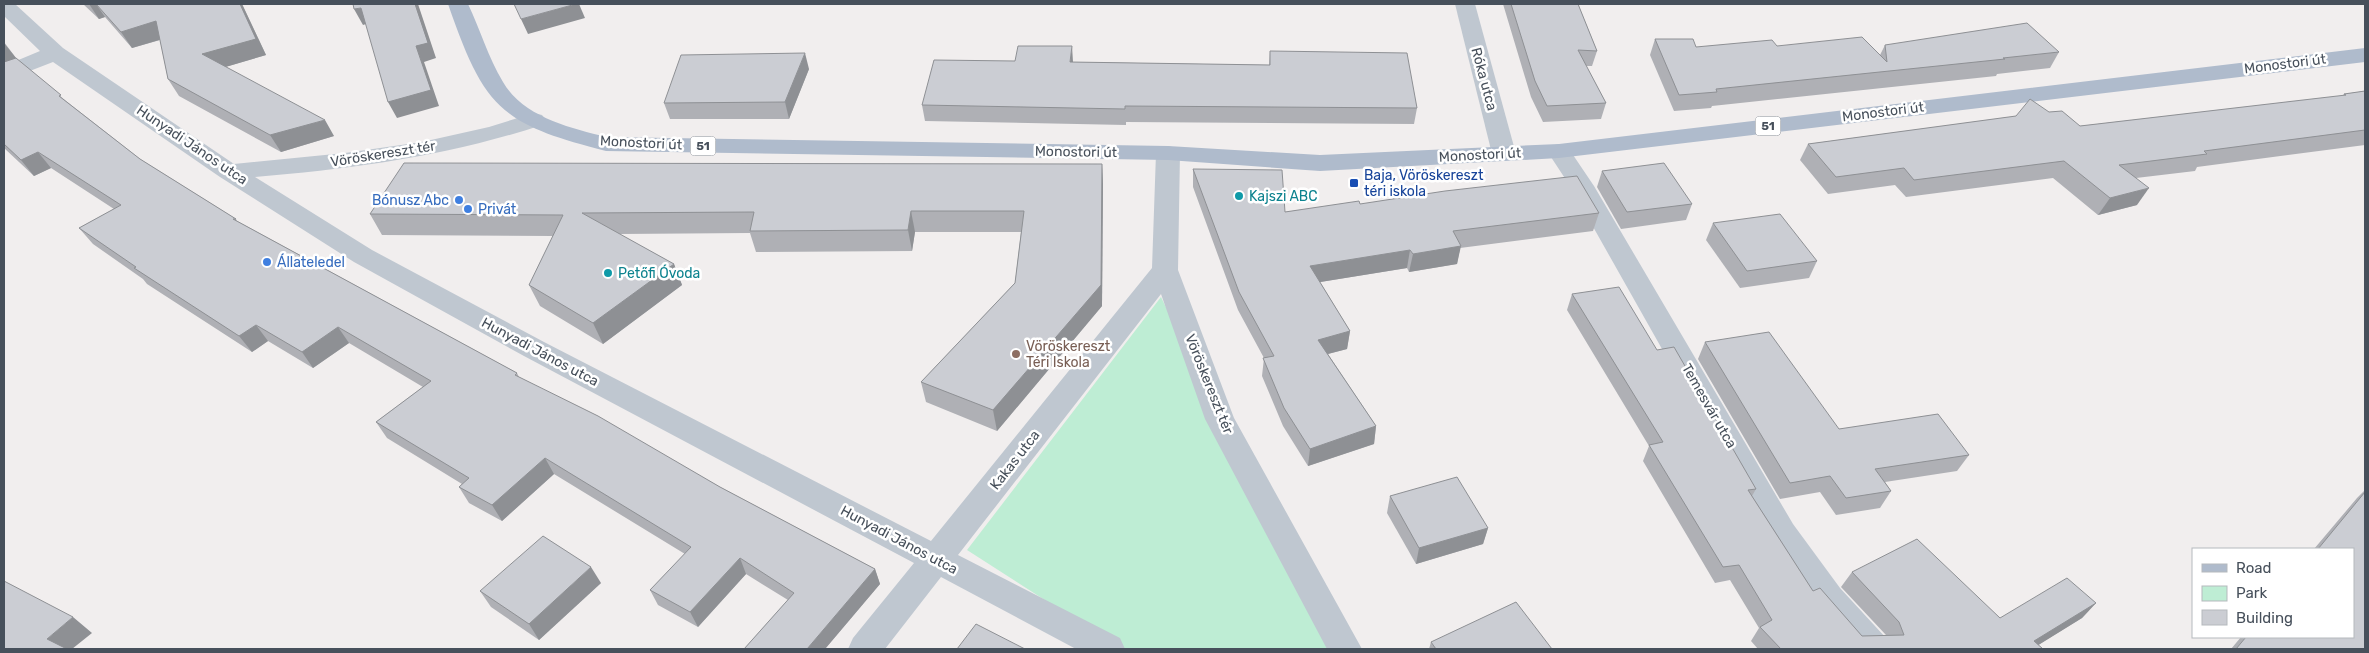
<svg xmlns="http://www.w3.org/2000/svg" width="2369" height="653" font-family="Rubik,sans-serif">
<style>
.green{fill:#beedd4}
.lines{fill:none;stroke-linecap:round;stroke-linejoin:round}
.minor{fill:#bfc7d0;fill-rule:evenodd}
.major{fill:#afbbcc;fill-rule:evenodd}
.wall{fill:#afb0b5}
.shaded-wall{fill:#8e9094}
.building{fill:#cbcdd3;stroke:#8e9094}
.transit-dot{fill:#1a4fb4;stroke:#fff;stroke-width:2}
.culture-dot{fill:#0f9aa8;stroke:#fff;stroke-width:2}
.shop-dot{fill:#3f7fe0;stroke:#fff;stroke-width:2}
.education-dot{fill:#8d6e63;stroke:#fff;stroke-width:2}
.labels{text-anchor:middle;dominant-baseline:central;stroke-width:5;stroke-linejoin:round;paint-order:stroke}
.shield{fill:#fff;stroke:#7e848c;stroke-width:1}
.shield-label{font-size:12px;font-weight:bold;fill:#47505b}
.street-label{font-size:14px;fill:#47505b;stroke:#fff}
.transit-label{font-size:14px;fill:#164399;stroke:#fff;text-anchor:start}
.culture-label{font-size:14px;fill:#0d838f;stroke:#fff;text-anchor:start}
.shop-label{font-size:14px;fill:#366cbe;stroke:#fff;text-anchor:start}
.education-label{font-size:14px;fill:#785e54;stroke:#fff;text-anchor:start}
</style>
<rect width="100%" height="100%" fill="#f1eeee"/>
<!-- green -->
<path class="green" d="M1161,297L1220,419L1345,649H1121L967,550Z"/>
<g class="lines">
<!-- minor -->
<g class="minor">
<path d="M4,4H15L63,48L234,164L345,153L422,142L489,127L534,113L542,115L546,120L542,125C448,156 353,169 255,177L372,250L544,342L931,541L1152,268L1156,153L1160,148L1168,146L1176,148L1180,153L1178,270L1234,418L1362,649H1327L1205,419L1161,294L958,555L1120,638L1125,649H1076L941,577L885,649H848L853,638L914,563L524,356L354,262L220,177L53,62L4,81V66L40,51L4,16Z"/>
<path d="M1455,4H1475L1516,154L1512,159L1504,161L1496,159L1492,154Z"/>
<path d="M1559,144L1567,146L1594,186L1793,524L1840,588L1886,638L1891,649H1853L1816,608L1771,542L1570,186L1547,151L1551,146Z"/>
</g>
<!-- major -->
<path class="major" d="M448,4H468C480,29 488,57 503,82C523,117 570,128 606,137L1168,146L1320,155L1559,144L2365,48V62L1559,158L1320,171L1168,160L606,151C499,124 484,107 448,4Z"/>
</g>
<!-- wall -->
<g class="wall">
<path d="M83,4H242L266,55L225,67L334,136L281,152L179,96L168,79L160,40L132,48L105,17L99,19Z"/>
<path d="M1503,4H1578L1597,51L1592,66H1586L1606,103L1601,119L1543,122L1531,97Z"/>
<path d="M1655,39L1696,47L1880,55L1885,45L2059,52L2050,68L1997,74L1996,76L1712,106L1711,108L1674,111L1650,55Z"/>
<path d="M4,42L16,58L66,101L140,159L236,219L237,221L517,373L519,377L720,487L875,569L880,584L825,649H744L788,600L746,574L698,627L658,605L650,590L685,554L554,474L502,521L469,503L459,487L462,484L387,438L376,422L423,387L349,343L313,368L268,341L252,352L147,284L143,279L93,244L79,228L114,209L51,168L34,176L4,148Z"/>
<path d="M1270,51L1417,108L1414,124L1126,122V125L925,121L922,105L1073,62L1269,65Z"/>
<path d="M809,69L789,119H670L664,103Z"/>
<path d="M2365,91V145L2197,167L2195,171L2136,178L2137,205L2098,215L2053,178L1906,197L1895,185L1828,194L1800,160L1808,144L2049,112L2080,126L2342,96L2344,94Z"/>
<path d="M1102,164L1103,184L1102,306L997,431L926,402L921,382L1015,283L1021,232H915L912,251L756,252L750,233L619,234L674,264L682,285L603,344L540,306L529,285L553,236L382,235L370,214Z"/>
<path d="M1193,169L1285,212L1360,204L1599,213L1593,231L1460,248L1457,264L1409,272L1407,268L1320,282L1350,331L1347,349L1328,354L1376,426L1374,444L1308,466L1283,426L1262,376L1264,358L1238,310L1193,187Z"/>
<path d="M1602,171L1692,204L1686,220L1621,229L1597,187Z"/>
<path d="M1713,223L1817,261L1809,278L1740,288L1706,240Z"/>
<path d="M1572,294L1657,350L1756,489L1752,496L1813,591L1862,636L1886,635L1841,587L1852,572L2000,618L2096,603L2082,618L2038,645L2043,649H1758L1751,641L1759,628L1730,580L1715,583L1643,461L1649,446L1567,310Z"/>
<path d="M1705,342L1839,429L1969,455L1957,471L1885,482L1891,491L1880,508L1836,515L1820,492L1780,499L1698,359Z"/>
<path d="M2365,490V649H2231L2241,637H2353V549H2314L2357,498Z"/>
<path d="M1390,496L1488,528L1483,544L1416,564L1387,513Z"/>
<path d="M601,583L539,640L491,607L480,591Z"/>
<path d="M1431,642L1552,649H1429Z"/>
</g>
<!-- shaded-wall -->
<g class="shaded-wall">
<path d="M89,4H96L105,17L99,19Z"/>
<path d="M240,4H242L266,55L212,71L202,54Z"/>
<path d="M415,4H418L436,58L424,62L439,106L397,118L388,102Z"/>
<path d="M576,4H579L585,18L528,34L521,19Z"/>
<path d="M361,8L369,23L363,25L354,9Z"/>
<path d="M156,21L166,38L132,48L121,32Z"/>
<path d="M4,43L16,58L4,65Z"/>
<path d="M1072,46L1073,62H1070Z"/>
<path d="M805,53L809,69L789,119L785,102Z"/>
<path d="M325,120L334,136L281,152L270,135Z"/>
<path d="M38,152L51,168L34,176L21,160Z"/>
<path d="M1102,164L1103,184L1102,306L997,431L993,410Z"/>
<path d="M2149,188L2137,205L2098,215L2110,198Z"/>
<path d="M911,211L915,232L912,251L908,230Z"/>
<path d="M1461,246L1457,264L1409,272L1413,254Z"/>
<path d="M1410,250L1407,268L1308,284L1310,266Z"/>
<path d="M674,264L682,285L603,344L593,323Z"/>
<path d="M256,325L268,341L252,352L239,336Z"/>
<path d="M338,327L349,343L313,368L302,352Z"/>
<path d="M1350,331L1347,349L1316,357L1318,340Z"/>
<path d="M1376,426L1374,444L1308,466L1310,449Z"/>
<path d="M545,458L554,474L502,521L492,505Z"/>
<path d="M1488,528L1483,544L1416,564L1419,548Z"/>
<path d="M740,558L746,574L698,627L690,612Z"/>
<path d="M591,567L601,583L539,640L529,624Z"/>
<path d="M875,569L880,584L825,649H807Z"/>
<path d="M2096,603L2082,618L2032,649L2034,641Z"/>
<path d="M73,617L92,633L72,649H60L47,639Z"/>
</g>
<!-- building -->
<g class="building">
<path d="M96,4H240L256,39L202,54L325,120L270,135L168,79L156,21L121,32Z"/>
<path d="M353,4H415L428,43L416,46L431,90L388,102L361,8L354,9Z"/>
<path d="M514,4H576L521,19Z"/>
<path d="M1511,4H1578L1597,51L1578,50L1606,103L1547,106L1535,81Z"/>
<path d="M2027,23L2059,52L2003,58L2005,59L1716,89L1717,92L1679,95L1655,39H1693L1696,47L1772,40L1777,46L1862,37L1887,62L1885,45Z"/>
<path d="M1018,46H1072L1070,62L1270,65V51L1407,53L1417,108L1125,106V109L922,105L934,60L1015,61Z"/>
<path d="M805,53L785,102L664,103L681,55Z"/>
<path d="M16,58L61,95L59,96L140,159L236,219H233L517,373L515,375L598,416L720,487L875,569L807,649H744L794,593L740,558L690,612L650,590L691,547L545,458L492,505L459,487L469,478L376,422L431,381L338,327L302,352L256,325L239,336L134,268L136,267L79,228L121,205L38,152L21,160L4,144V62Z"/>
<path d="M2365,91V130L2204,151L2207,154L2119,165L2149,188L2110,198L2064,161L1914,180L1904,168L1836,177L1808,144L2016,116L2030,99L2049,112L2062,111L2080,126L2346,95L2344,94Z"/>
<path d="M404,163L1102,164L1101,285L993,410L921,382L1015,283L1024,211H911L908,230L750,231L754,212L582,213L674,264L593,323L529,285L563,215L370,214Z"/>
<path d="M1664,163L1692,204L1627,212L1602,171Z"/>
<path d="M1193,169L1282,170L1285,212L1359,201L1360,204L1445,191L1577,176L1599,213L1453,231L1461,246L1413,254L1410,250L1310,266L1350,331L1318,340L1376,426L1310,449L1284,408L1263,358L1274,356L1239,292Z"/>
<path d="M1780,214L1817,261L1747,271L1713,223Z"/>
<path d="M1619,287L1657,350L1674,347L1756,489L1748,490L1813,591L1820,588L1862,636L1904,635L1899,622L1852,572L1917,539L2000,618L2067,578L2096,603L2034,641L2043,649H1781L1760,627L1772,620L1739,565L1723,567L1649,445L1663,442L1572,294Z"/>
<path d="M1769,332L1839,429L1938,414L1969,455L1875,469L1891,491L1846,498L1830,476L1790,483L1705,342Z"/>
<path d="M1457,477L1488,528L1419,548L1390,496Z"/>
<path d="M2365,492V649H2236L2246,637H2353V549H2318Z"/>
<path d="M543,536L591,567L529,624L480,591Z"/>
<path d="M4,581L73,617L47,639L67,649H4Z"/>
<path d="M1516,602L1552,649H1436L1431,642Z"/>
<path d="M976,624L1025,649H957Z"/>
</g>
<!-- markers -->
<rect class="transit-dot" x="1349" y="178" width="10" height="10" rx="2.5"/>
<g class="culture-dot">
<circle cx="1239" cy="196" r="5"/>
<circle cx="608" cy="273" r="5"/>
</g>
<g class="shop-dot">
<circle cx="459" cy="200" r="5"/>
<circle cx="468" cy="209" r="5"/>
<circle cx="267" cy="262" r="5"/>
</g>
<circle class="education-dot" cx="1016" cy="354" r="5"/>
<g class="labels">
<!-- shield labels -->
<g class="shield">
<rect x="1755.5" y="116.5" width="25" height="19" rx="4"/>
<rect x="690.5" y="136.5" width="25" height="19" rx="4"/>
</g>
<g class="shield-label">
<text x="1768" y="126">51</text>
<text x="703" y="146">51</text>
</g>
<!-- street labels -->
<g class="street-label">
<text transform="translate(2285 64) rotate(-7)">Monostori út</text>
<text transform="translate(1484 79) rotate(75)">Róka utca</text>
<text transform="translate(1883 112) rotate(-7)">Monostori út</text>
<text transform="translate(641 143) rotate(3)">Monostori út</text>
<text transform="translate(192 145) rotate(34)">Hunyadi János utca</text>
<text transform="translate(1076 152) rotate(1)">Monostori út</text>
<text transform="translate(383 154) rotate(-9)">Vöröskereszt tér</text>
<text transform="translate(1480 155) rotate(-3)">Monostori út</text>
<text transform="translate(540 352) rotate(28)">Hunyadi János utca</text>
<text transform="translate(1209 384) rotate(68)">Vöröskereszt tér</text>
<text transform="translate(1709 406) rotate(60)">Temesvár utca</text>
<text transform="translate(1015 460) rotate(-52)">Kakas utca</text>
<text transform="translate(899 540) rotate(28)">Hunyadi János utca</text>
</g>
<!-- transit labels -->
<g class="transit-label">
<text x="1364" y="175">Baja, Vöröskereszt<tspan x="1364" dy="16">téri iskola</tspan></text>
</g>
<!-- culture labels -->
<g class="culture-label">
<text x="1249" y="196">Kajszi ABC</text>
<text x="618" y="273">Petőfi Óvoda</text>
</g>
<!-- shop labels -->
<g class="shop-label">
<text x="449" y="200" text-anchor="end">Bónusz Abc</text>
<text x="478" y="209">Privát</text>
<text x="277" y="262">Állateledel</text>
</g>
<!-- education labels -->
<g class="education-label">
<text x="1026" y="346">Vöröskereszt<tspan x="1026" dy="16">Téri Iskola</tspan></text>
</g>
</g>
<!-- border -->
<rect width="2369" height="653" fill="none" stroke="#47505b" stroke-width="10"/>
<!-- legend -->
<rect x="2192" y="548" width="162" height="90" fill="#ffffff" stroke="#b5b9bd"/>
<rect x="2202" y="564" width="25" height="8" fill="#afbbcc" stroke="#b5b9bd"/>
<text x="2236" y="573" font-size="15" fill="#47505b">Road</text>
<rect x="2202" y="586" width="25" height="15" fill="#beedd4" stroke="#b5b9bd"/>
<text x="2236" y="598" font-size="15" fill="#47505b">Park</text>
<rect x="2202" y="610" width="25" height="15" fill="#cbcdd3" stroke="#b5b9bd"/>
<text x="2236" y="623" font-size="15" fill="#47505b">Building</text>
</svg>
